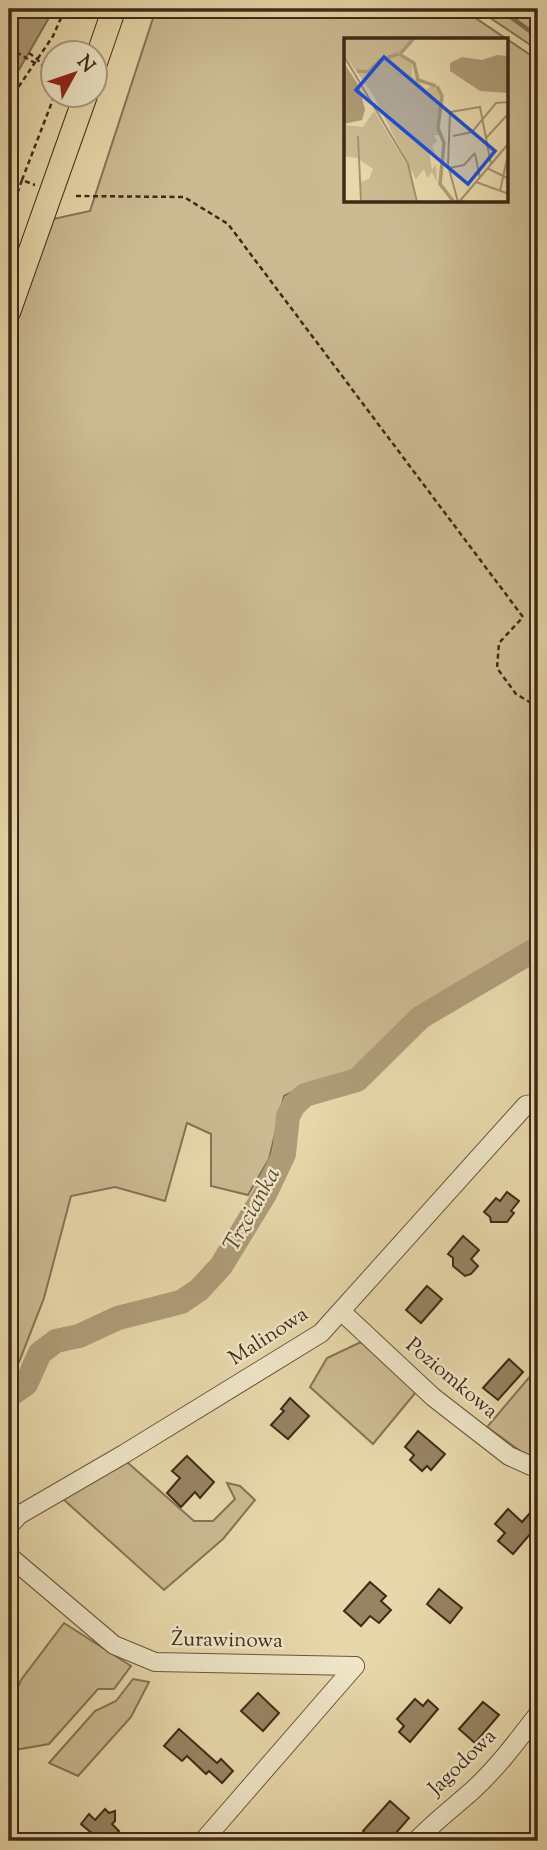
<svg xmlns="http://www.w3.org/2000/svg" width="547" height="1850" font-family="'Sorts Mill Goudy',serif">
<style>
.green{fill:#cbba92;stroke:#867254;stroke-width:2;fill-rule:evenodd}
.water{fill:#ae9c78;stroke:#826e50;stroke-width:2}
.lines{fill:none;stroke-linecap:round;stroke-linejoin:round}
.stream{stroke:#826e50;stroke-width:4.5}
.river{stroke:#ae9c78;stroke-width:24}
.building{fill:#978463;stroke:#402915;stroke-width:2}
.minor-casing{stroke:#6a553a;stroke-width:20}
.major-casing{stroke:#402915;stroke-width:25}
.path{stroke:#402915;stroke-width:2.5;stroke-dasharray:5 3.5;stroke-linecap:butt}
.minor{stroke:#efe6c8;stroke-width:18}
.major{stroke:#e7d8ab;stroke-width:23}
.labels{text-anchor:middle;dominant-baseline:central;stroke-width:5;stroke-linejoin:round;paint-order:stroke}
.street-label{font-size:21px;fill:#402915;stroke:#efe6c8}
.water-label{font-size:23px;font-style:italic;fill:#5c462e;stroke:#efe6c8}
.inset-river{fill:none;stroke:#ae9c78;stroke-width:3.5}
.inset-road{fill:none;stroke:#a4926f;stroke-width:2}
.view{fill:#1d4ed8;fill-opacity:0.15;stroke:#1d4ed8;stroke-width:3.5}
.inset-edge{fill:none;stroke:#402915;stroke-width:3.5}
</style>
<rect width="100%" height="100%" fill="#e7d8ab"/>
<filter id="stains"><feTurbulence type="fractalNoise" baseFrequency=".00286" numOctaves="4"/><feColorMatrix values="0 0 0 0 .2 0 0 0 0 .09 0 0 0 0 .02 0 0 0 .5 -.17"/></filter>
<radialGradient id="worn" r=".72"><stop offset=".6" stop-color="#630" stop-opacity="0"/><stop offset="1" stop-color="#630" stop-opacity=".3"/></radialGradient>
<!-- green -->
<g class="green">
<path d="M156,9H462L538,60V938L408,1015L353,1075L304,1086L284,1096L269,1159L248,1195L211,1186V1134L187,1123L165,1201L115,1187L71,1196L44,1298L19,1362L9,1363V1265L15,1236V1188L9,1195V338L53,219L90,211ZM346,40H507V201H346Z"/>
<path d="M477,9H538V50Z"/>
<path d="M361,1342L416,1392L373,1444L310,1387L327,1358Z"/>
<path d="M538,1367V1463H537L487,1427Z"/>
<path d="M127,1462L194,1521H213L235,1499L227,1483L240,1486L255,1500L223,1539L164,1590L63,1499Z"/>
<path d="M64,1623L131,1666L114,1689H98L49,1744L9,1751V1707L21,1680Z"/>
<path d="M133,1679L149,1682L131,1717L78,1776L49,1763L95,1711L116,1701Z"/>
</g>
<!-- water -->
<path class="water" d="M9,9H54L9,87Z"/>
<g class="lines">
<!-- stream -->
<path class="stream" d="M500,9L538,37"/>
<!-- river -->
<path class="river" d="M9,1396L26,1384L40,1353L56,1341L79,1336L118,1318L181,1302L199,1290L221,1266L265,1194L284,1154L288,1116L294,1105L305,1095L357,1080L421,1017L538,948"/>
</g>
<!-- building -->
<g class="building">
<path d="M507,1192L519,1201L511,1211L514,1213L507,1222H491L490,1217L484,1212L496,1198L500,1201Z"/>
<path d="M463,1236L479,1250L471,1259L478,1266L471,1274L465,1276L453,1266V1258L448,1254Z"/>
<path d="M427,1286L442,1299L421,1323L406,1310Z"/>
<path d="M509,1359L523,1372L498,1400L483,1388Z"/>
<path d="M290,1398L309,1416L288,1439L271,1425L284,1411L281,1409Z"/>
<path d="M418,1431L445,1454L431,1470L427,1466L422,1471L410,1460L414,1455L405,1447Z"/>
<path d="M187,1456L214,1482L200,1498L195,1492L181,1507L167,1493L180,1478L172,1471Z"/>
<path d="M508,1509L522,1522L531,1512L538,1518V1525L513,1554L498,1541L505,1533L495,1524Z"/>
<path d="M370,1582L386,1596L381,1601L391,1610L379,1623L370,1616L361,1626L344,1611Z"/>
<path d="M439,1589L462,1608L450,1623L427,1604Z"/>
<path d="M258,1693L279,1713L263,1731L241,1711Z"/>
<path d="M415,1699L423,1706L428,1700L438,1709L410,1742L399,1732L404,1726L397,1719Z"/>
<path d="M483,1702L499,1715L475,1743L459,1729Z"/>
<path d="M179,1729L217,1763L221,1759L233,1771L222,1783L209,1771L206,1774L187,1756L182,1761L164,1746Z"/>
<path d="M390,1801L409,1818L389,1841H374L363,1831Z"/>
<path d="M105,1809L109,1813L115,1811V1821L112,1824L119,1831L110,1841H101L81,1824L89,1814L95,1820Z"/>
</g>
<g class="lines">
<!-- minor casing -->
<g class="minor-casing">
<g id="minor">
<path d="M342,1312L433,1397L509,1456L538,1469"/>
<path d="M9,1526L19,1515L124,1454L321,1333L526,1105L538,1103"/>
<path d="M9,1556L114,1645L155,1662L355,1666"/>
<path d="M203,1841L355,1666"/>
<path d="M416,1841C434,1822 454,1807 473,1790C498,1767 518,1740 538,1714"/>
</g>
</g>
<!-- major casing -->
<g class="major-casing">
<g id="major">
<path d="M94,67L114,9"/>
<path d="M9,311L86,94"/>
</g>
</g>
<!-- path -->
<g class="path">
<path d="M9,48L35,63"/>
<path d="M29,53L37,59L52,77"/>
<path d="M9,101L53,36L65,9"/>
<path d="M22,180L55,94"/>
<path d="M76,196L184,197L228,224L523,617L499,643L497,668L516,694L538,707"/>
<path d="M9,217L22,180L35,185"/>
</g>
<!-- minor -->
<use href="#minor" class="minor"/>
<!-- major -->
<use href="#major" class="major"/>
</g>
<g class="labels">
<!-- street labels -->
<g class="street-label">
<text transform="translate(269 1337) rotate(-33)">Malinowa</text>
<text transform="translate(451 1379) rotate(40)">Poziomkowa</text>
<text transform="translate(227 1641) rotate(1)">Żurawinowa</text>
<text transform="translate(463 1763) rotate(-44)">Jagodowa</text>
</g>
<!-- water labels -->
<g class="water-label">
<text transform="translate(253 1210) rotate(-61)">Trzcianka</text>
</g>
</g>
<!-- overview -->
<g transform="translate(344 38)">
<rect width="164" height="164" fill="#e7d8ab"/>
<path d="M0,0H70L54,17L68,25V38L82,51L90,47L97,57L93,90L97,97H90L93,103L88,108L94,121L85,112L88,132L92,126L93,144L88,134L83,140L80,131L72,141L29,57L0,16ZM30,73L66,132L72,164H18L16,144L25,141L29,131L13,120L0,118V87L19,89Z" fill="#cbba92"/>
<path d="M153,17L164,18V55L136,53L106,33V25L118,19L138,22ZM0,25L15,48L21,72L18,82L0,86Z" fill="#ae9c78"/>
<path class="inset-river" d="M55,16L70,25L74,42L92,48M56,16L70,0M13,33L24,34L36,22L54,16M93,48L98,58L94,90L100,105L96,146L110,164"/>
<path class="inset-road" d="M0,18L64,126L73,164M14,98L17,164M109,98L128,94L152,65L165,64M142,100L165,75M131,116L136,140M105,130L120,127L131,115M143,130L165,141M132,144L165,156M156,153L163,121M114,164L104,127L106,74L136,69L147,126M115,164L165,105"/>
<path class="view" d="M40,19L151,113L124,146L12,52Z"/>
<rect width="164" height="164" class="inset-edge"/>
</g>
<!-- margin -->
<rect width="547" height="1850" fill="none" stroke="#e7d8ab" stroke-width="35"/>
<rect x="10" y="10" width="526" height="1829" fill="none" stroke="#402915" stroke-width="3.5"/>
<rect x="18" y="18" width="512" height="1815" fill="none" stroke="#402915" stroke-width="2"/>
<!-- north arrow -->
<g transform="translate(74 74) rotate(50)"><circle r="33" fill="#efe6c8" stroke="#a99a80" stroke-width="2"/>
<path d="M0-5L12 26L0 18L-12 26Z" fill="#8f2418"/>
<text y="-10" font-size="19" font-weight="bold" text-anchor="middle" fill="#402915">N</text>
</g>
<rect width="100%" height="100%" filter="url(#stains)"/>
<rect width="100%" height="100%" fill="url(#worn)"/>
</svg>
